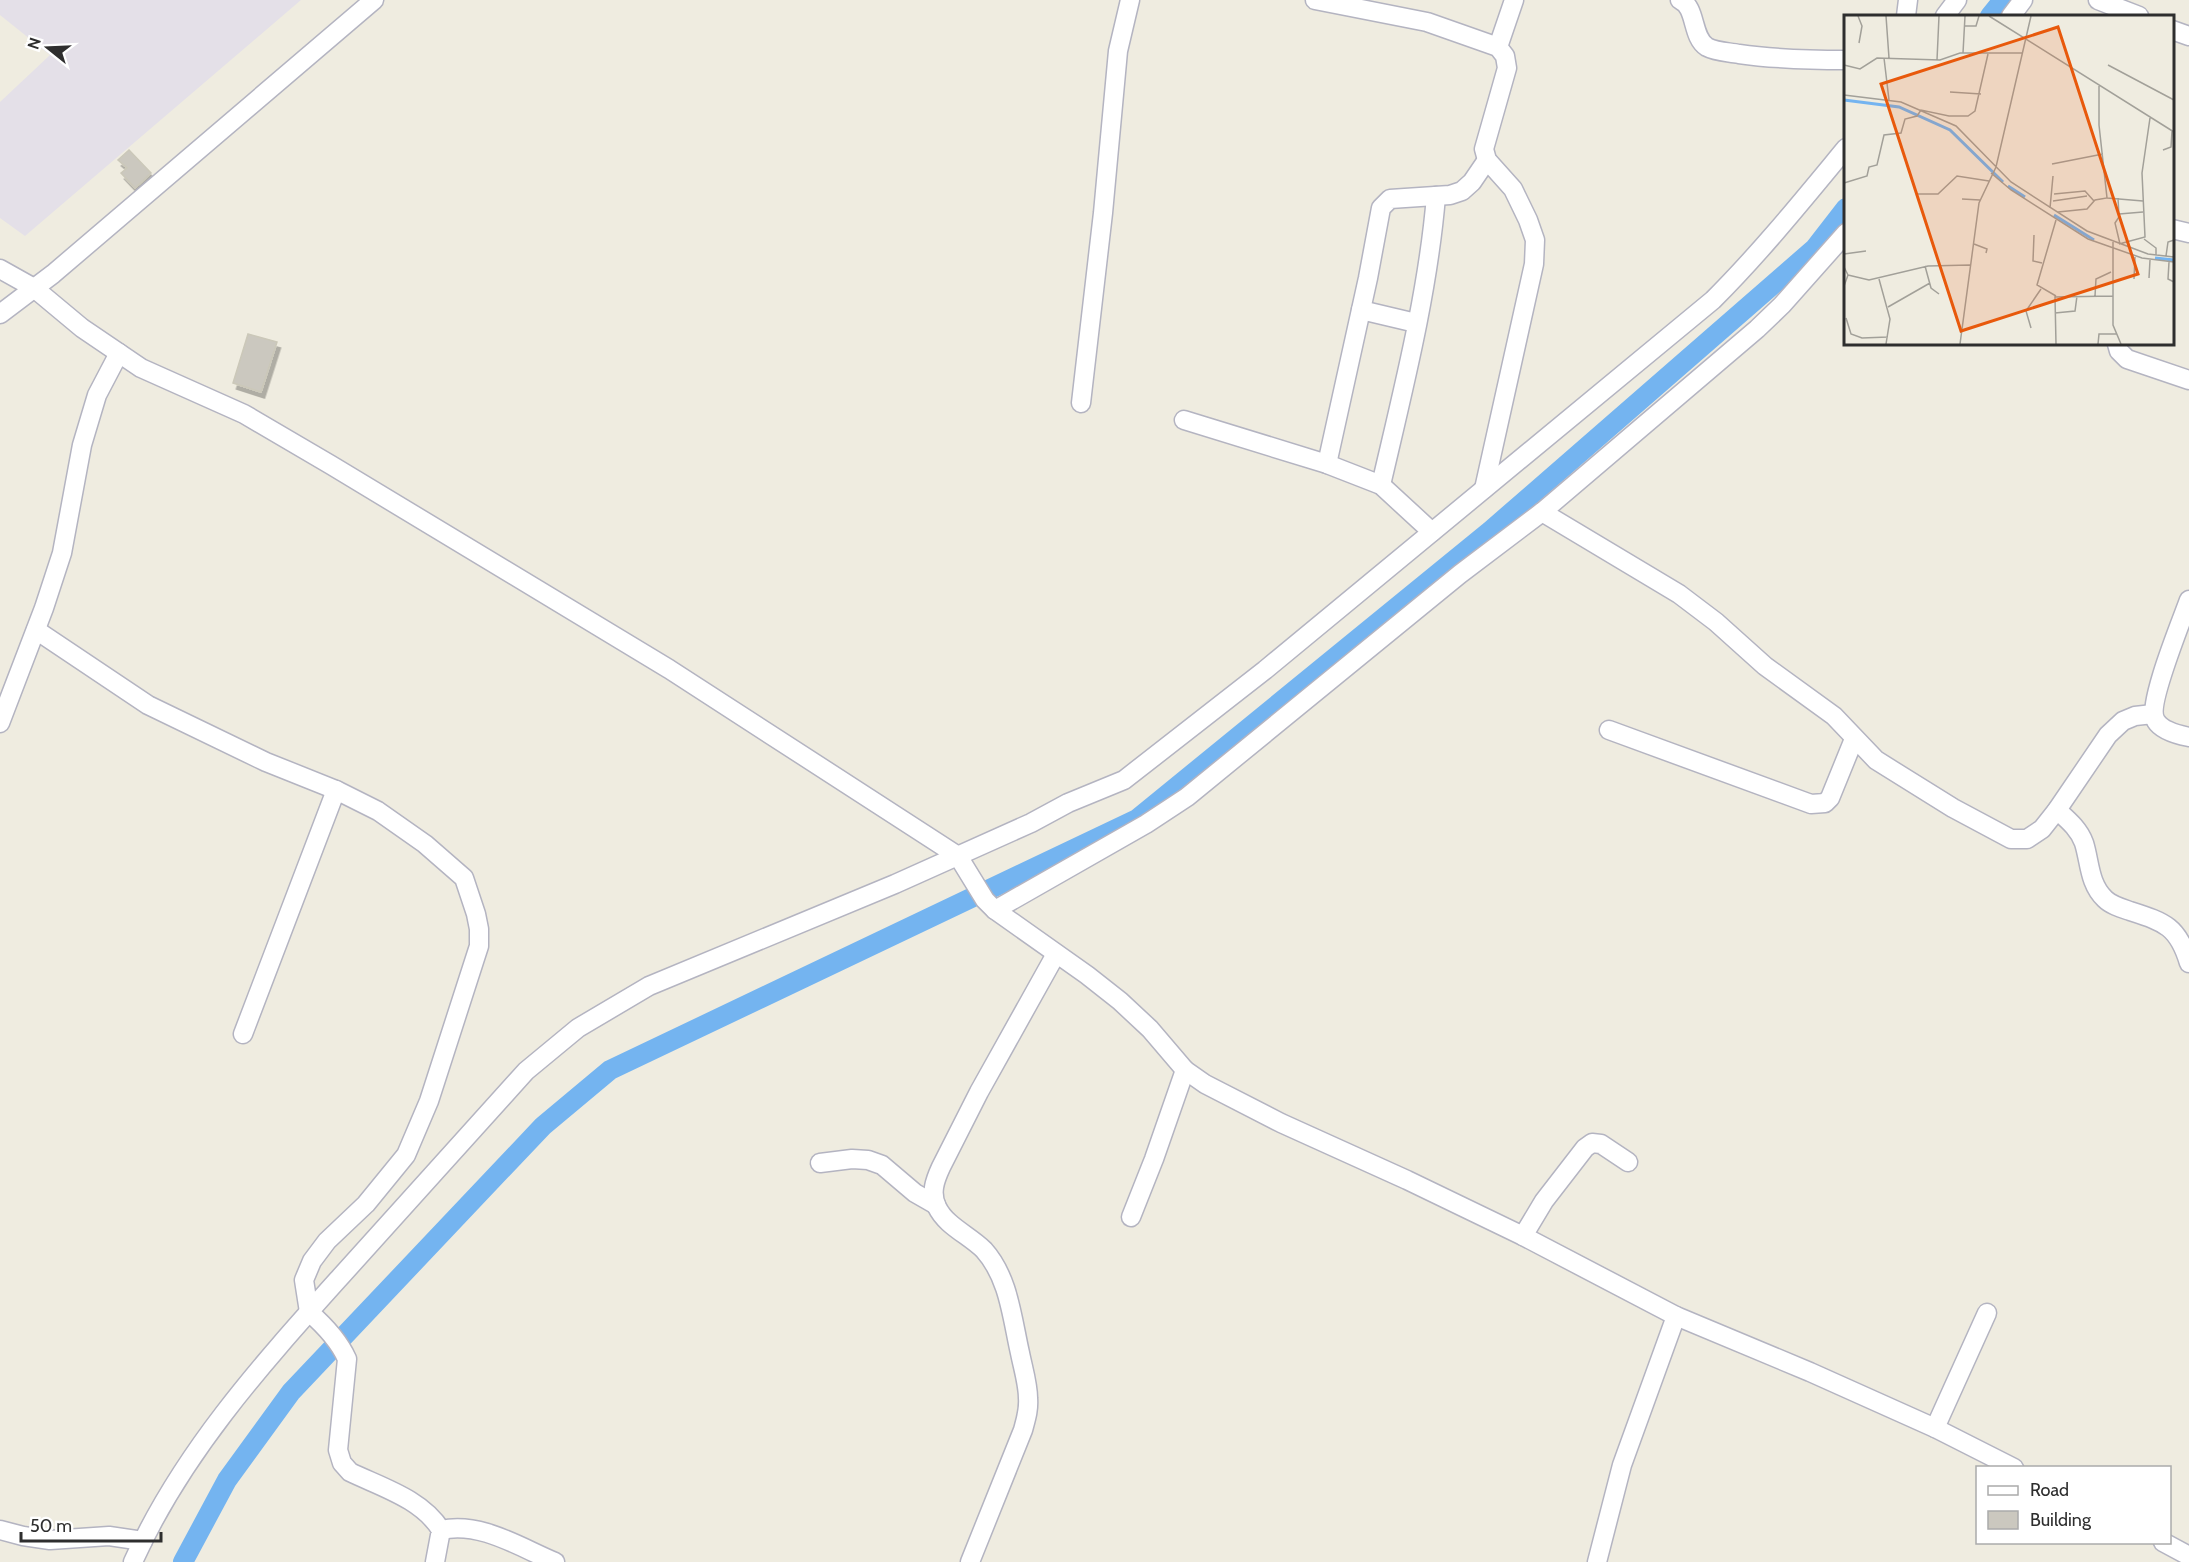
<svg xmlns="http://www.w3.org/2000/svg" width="2189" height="1562" font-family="Cabin,sans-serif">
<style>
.industrial{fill:#e4e0e8}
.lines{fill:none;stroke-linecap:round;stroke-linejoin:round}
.canal{stroke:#74b4f0;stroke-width:20}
.building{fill:#cbc8bf;stroke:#cbc8b9;stroke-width:1.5;filter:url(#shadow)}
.minor-casing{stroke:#b4b4c1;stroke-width:21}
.minor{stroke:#fff;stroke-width:18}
.inset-river{fill:none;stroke:#74b4f0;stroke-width:3}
.inset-road{fill:none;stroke:#a2a099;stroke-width:1.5}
.view{fill:#e8590c;fill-opacity:0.15;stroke:#e8590c;stroke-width:3}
.inset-edge{fill:none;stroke:#2e2e2e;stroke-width:3}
</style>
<defs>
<filter id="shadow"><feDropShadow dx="3.5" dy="6" stdDeviation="0" flood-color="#0004"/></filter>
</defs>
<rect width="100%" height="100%" fill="#efece0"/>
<!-- industrial -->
<path class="industrial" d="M0,0H301L25,236L0,218V102L50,55L0,15Z"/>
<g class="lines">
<!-- canal -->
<g class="canal">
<path d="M1990,16L2003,0"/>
<path d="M183,1562L227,1480L291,1392L543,1126L610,1070L1137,819L1490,531L1815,248L1846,208"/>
</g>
</g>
<!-- building -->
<g class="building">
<path d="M129,150L151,173L135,188L121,173L127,168L118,160Z"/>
<path d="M248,334L277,342L261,392L233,383Z"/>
</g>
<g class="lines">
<!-- minor casing -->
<g class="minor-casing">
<g id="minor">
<path d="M1315,0L1427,22L1498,47L1505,56L1507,68L1484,149L1487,160L1513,189L1528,220L1535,240L1534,264L1484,489"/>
<path d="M1680,0C1697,7 1691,37 1707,47C1716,52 1729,52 1739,54C1774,59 1810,60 1846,60"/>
<path d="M2098,0L2139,16"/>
<path d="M1906,16L1908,0"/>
<path d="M1945,16L1957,0"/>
<path d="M2011,16L2023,0"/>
<path d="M2172,30L2189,36"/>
<path d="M1498,47L1514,0"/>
<path d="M2172,229L2189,233"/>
<path d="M0,269L34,288L82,328L141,368L244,414L331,465L669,669L958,856L985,900L995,910L1087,975L1120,1001L1150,1029L1185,1070L1205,1084L1281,1123L1407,1180L1523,1236L1676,1316L1810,1372L1935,1428L2014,1468"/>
<path d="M1361,310L1416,323"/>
<path d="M0,314L53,274L374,0"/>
<path d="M2117,344L2119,351L2127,359L2189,380"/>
<path d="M1081,403L1103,213L1118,51L1130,0"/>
<path d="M1184,420L1327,464L1381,485L1432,532"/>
<path d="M1327,464L1368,278L1381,208L1390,199L1450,195L1462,191L1472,182L1487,160"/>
<path d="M1381,485C1403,390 1428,293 1436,196"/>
<path d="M1542,512L1679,594L1716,622L1765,666L1834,716L1876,760L1953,808L2011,839H2027L2042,829L2057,810L2108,735L2123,721L2135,716L2153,714"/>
<path d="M2189,600C2182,620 2146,706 2156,721C2162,731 2179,735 2189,737"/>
<path d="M36,630L148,705L266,762L336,790L378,811L425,844L464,878L476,914L479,929V946L429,1101L406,1155L366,1204L327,1241L312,1261L304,1280L309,1312C324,1325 339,1341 347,1359L338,1450L342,1463L350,1472C381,1487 422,1499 441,1530L435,1562"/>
<path d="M0,723L44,608L62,553L82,445L97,395L119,353"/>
<path d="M1609,730L1811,804L1825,803L1830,798L1854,739"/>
<path d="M2057,810C2068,820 2079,829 2084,843C2090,862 2089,884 2105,899C2111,905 2121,908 2130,911C2164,922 2178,926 2189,963"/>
<path d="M995,910L1146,824L1187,797L1460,574L1542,512L1757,329L1782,305L1846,233"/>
<path d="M243,1034L336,790"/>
<path d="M820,1163L852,1159L868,1160L882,1165L915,1193L936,1205"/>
<path d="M1131,1217L1154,1159L1185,1070"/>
<path d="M1523,1236L1544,1201L1585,1148L1592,1143L1601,1144L1628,1162"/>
<path d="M1935,1428L1987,1313"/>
<path d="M0,1530L23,1536L50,1540L109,1536L143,1541"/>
<path d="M441,1530C480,1521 519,1547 555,1562"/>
<path d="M2163,1542L2189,1556"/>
<path d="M133,1562C182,1452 264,1362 343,1274C404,1206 465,1139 526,1071L578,1028L649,986L895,884L1031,823L1068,803L1124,780L1265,670L1713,300C1761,252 1803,200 1846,148"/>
<path d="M970,1562L1023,1430C1026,1419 1029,1410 1028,1398C1028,1384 1023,1368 1020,1353C1012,1318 1009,1278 984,1250C969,1235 946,1226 937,1207C930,1193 935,1180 941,1167L979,1092L1056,954"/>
<path d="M1597,1562L1622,1465L1676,1316"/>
</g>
</g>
<!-- minor -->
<use href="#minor" class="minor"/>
</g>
<!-- overview -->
<g transform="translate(1844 15)">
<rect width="330" height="330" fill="#efece0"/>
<path class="inset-river" d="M0,85L55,92L106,115L159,167M164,171L181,182M210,200L250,225M311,243L330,245"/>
<path class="inset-road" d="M14,1L18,11L15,28M42,1L45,43M145,1L330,117M120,11H132L135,1M119,38L121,1M40,43L45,85M93,45L95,1M0,50L16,54L33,43L96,45L116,38H178M264,50L330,85M106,77L137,79M0,80L57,87L112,111L167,167L243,216L304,239L330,242M319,135L327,132L328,116M208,149L259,139M147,158L167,175L244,224L298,243L330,247M0,168L23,161L25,152L33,150L40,120L57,118L61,104L73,101L77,95L105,101H124L131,96L144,39M72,179H94L113,161L145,166M210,179L241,176L250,186M263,183L299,186M274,183L275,202L271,208L276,229M118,184L136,185M209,186L243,181M206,193L209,161M214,197L243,194L251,185L263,183L255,110V71M275,199L299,197M190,220L189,246L198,248M300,224L312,233V240M269,227V310L277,329M130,229L143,234L142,238M275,229L301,222L298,158L306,103M0,239L22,236M322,241L324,227L330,225M325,247L324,264L330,267M81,251L87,273L95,279M0,252L4,260L0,271M4,260L25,265L84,251L126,250M305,263L306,245M35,264L46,304L42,329M290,264L291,242M212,281L193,270L212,205M251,281L252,264L267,257M44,292L86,268M211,298L231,296L233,281M2,303L7,319L18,323L44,322M187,313L182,296L197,274M116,329L135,188L152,152L187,1M212,329L211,282L269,281M254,329L255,319H273"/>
<path class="view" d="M214,12L294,259L117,316L37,69Z"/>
<rect width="330" height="330" class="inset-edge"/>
</g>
<!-- legend -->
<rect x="1976" y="1466" width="195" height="78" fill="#ffffff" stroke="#ababab" stroke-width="1.5"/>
<rect x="1988" y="1486" width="30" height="9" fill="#ffffff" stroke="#ababab" stroke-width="1.5"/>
<text x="2030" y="1496" font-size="18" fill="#2e2e2e">Road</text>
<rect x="1988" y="1511" width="30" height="18" fill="#cbc8bf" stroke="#ababab" stroke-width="1.5"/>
<text x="2030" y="1526" font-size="18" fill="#2e2e2e">Building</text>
<!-- north arrow -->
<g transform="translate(48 48) rotate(288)" stroke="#ffffff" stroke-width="4.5" paint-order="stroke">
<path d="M0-4.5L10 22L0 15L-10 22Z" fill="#2e2e2e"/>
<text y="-9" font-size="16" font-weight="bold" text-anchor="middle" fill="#2e2e2e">N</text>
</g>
<!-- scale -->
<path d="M21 1532v9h140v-9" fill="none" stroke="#2e2e2e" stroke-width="3"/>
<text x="30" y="1532" font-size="18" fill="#2e2e2e" stroke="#ffffff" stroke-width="4.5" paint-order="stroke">50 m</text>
</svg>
